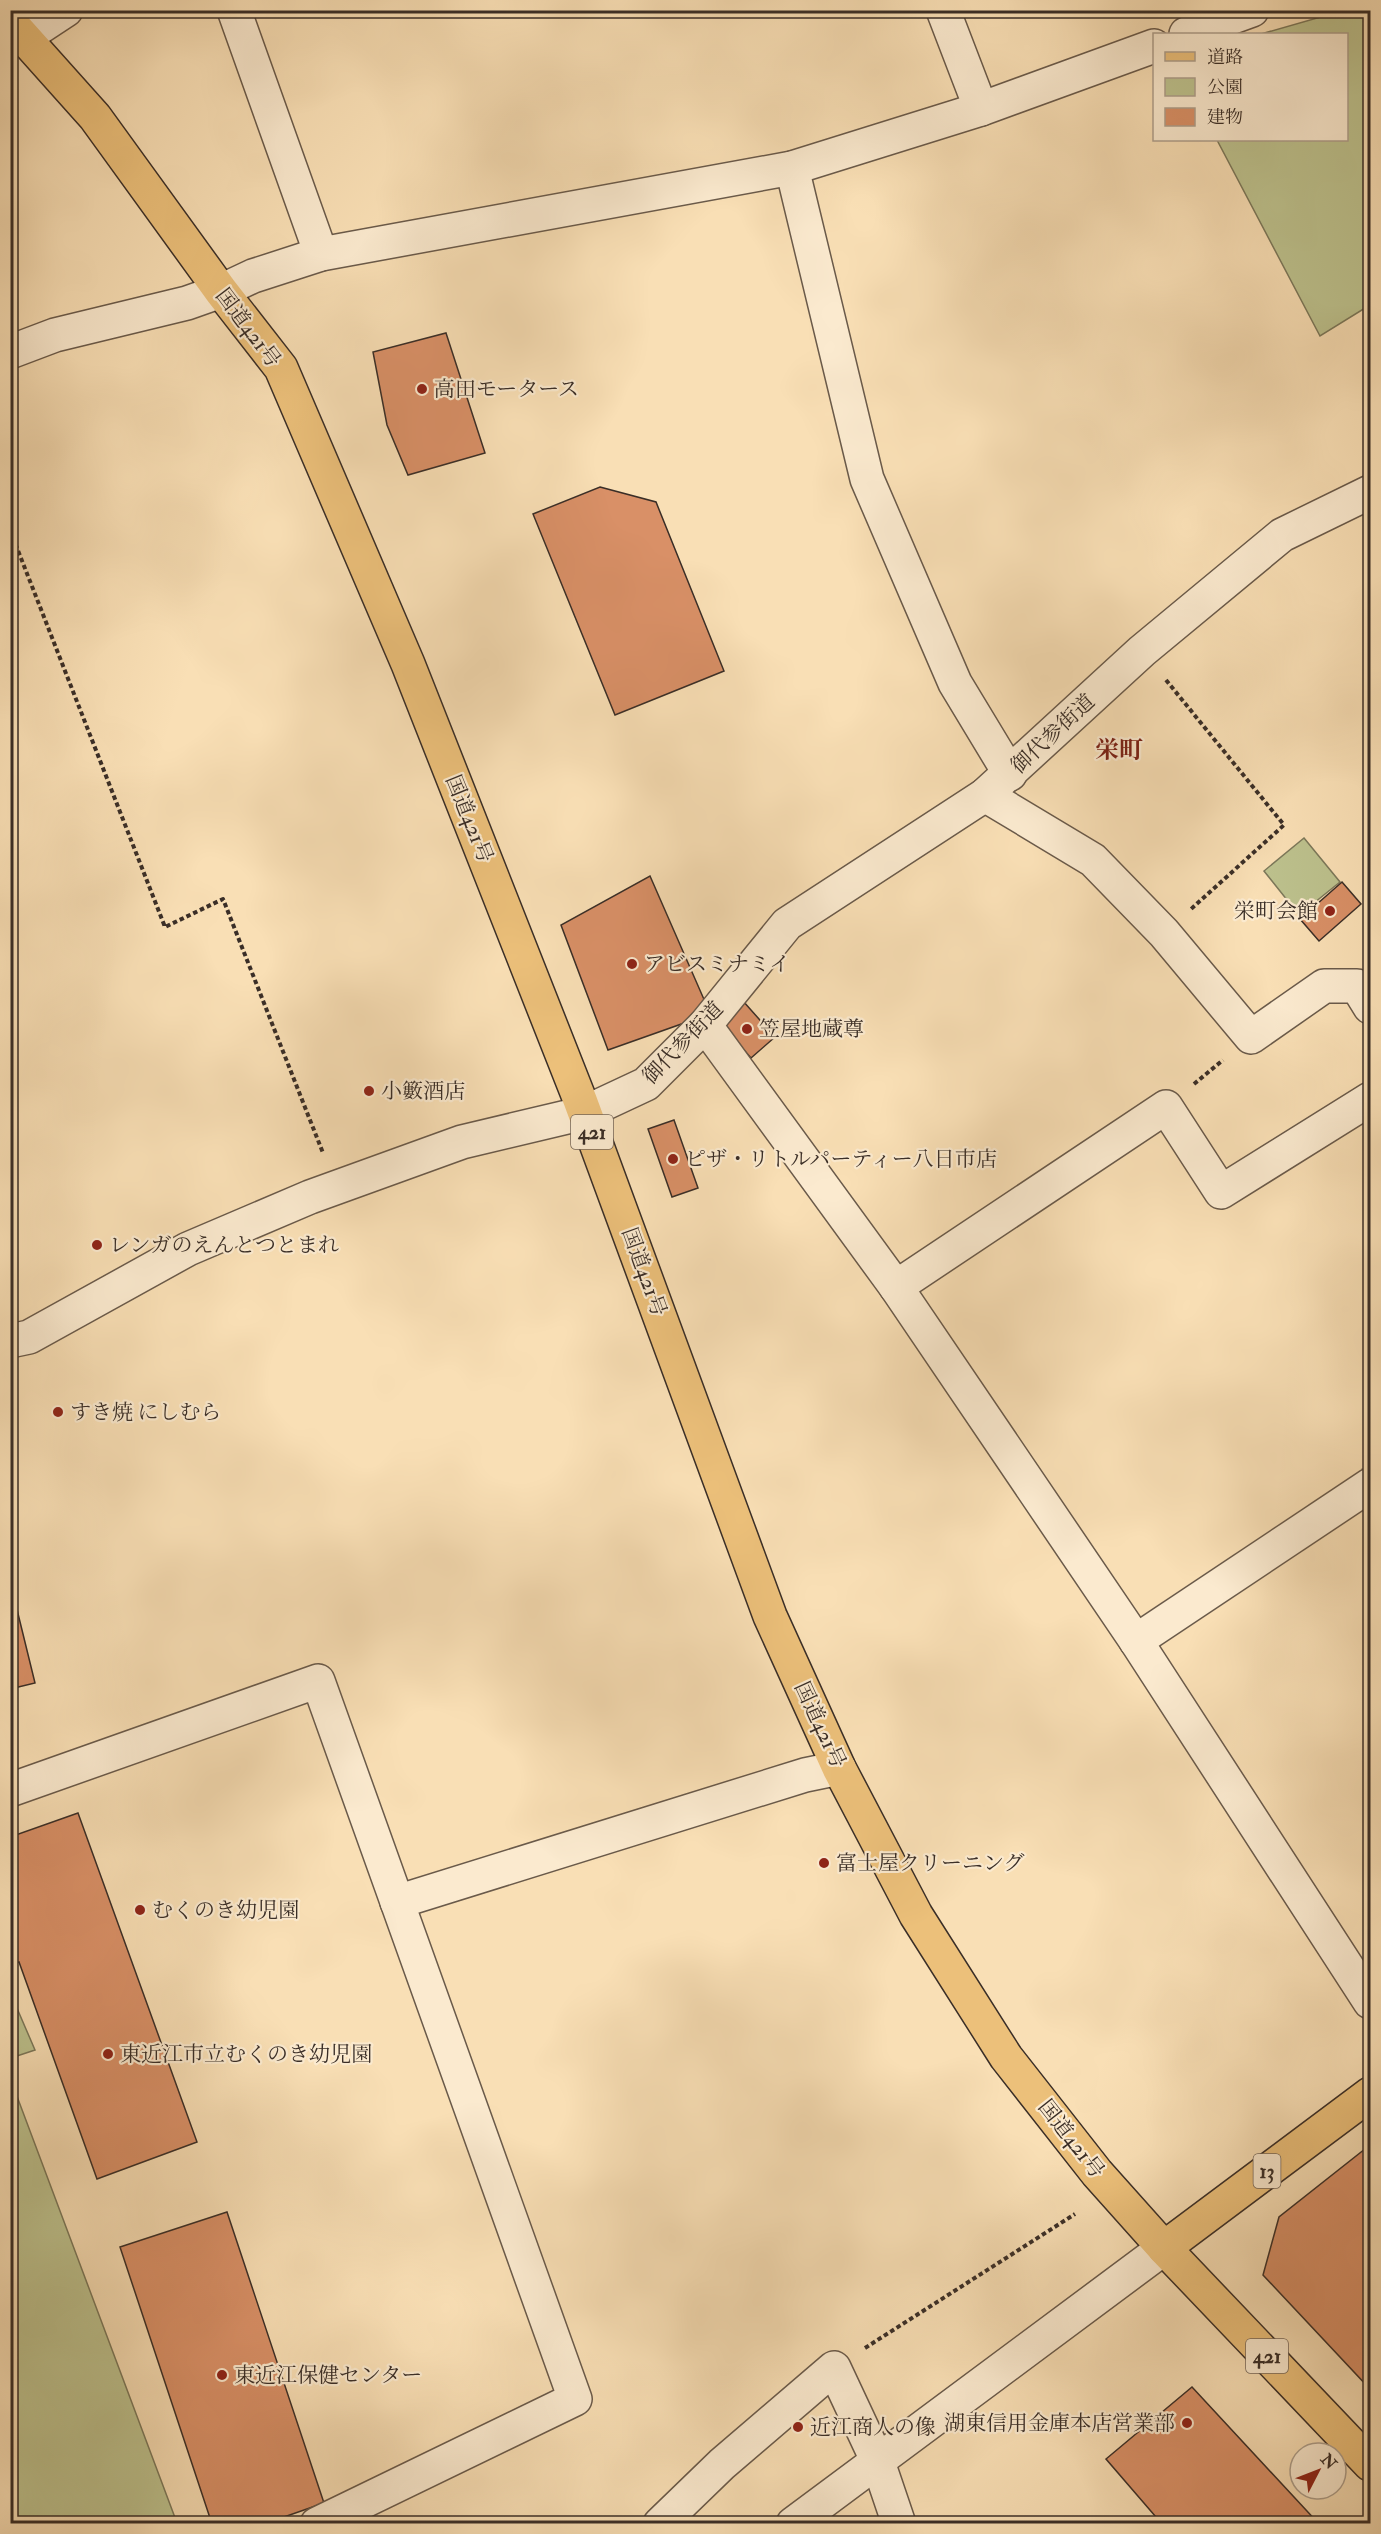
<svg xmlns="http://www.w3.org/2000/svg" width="1381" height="2534" font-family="'IM FELL Double Pica','Noto Serif JP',serif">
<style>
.green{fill:#bdc28e;stroke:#7c785a;stroke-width:1.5}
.building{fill:#d99067;stroke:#3a2e27;stroke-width:1.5}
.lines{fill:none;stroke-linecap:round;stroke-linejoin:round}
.minor-casing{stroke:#6a5a4a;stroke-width:36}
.major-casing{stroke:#3a2e27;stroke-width:36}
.highway-casing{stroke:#3a2e27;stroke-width:36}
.path{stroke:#3a2e27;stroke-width:4;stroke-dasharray:4.5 3;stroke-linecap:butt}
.minor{stroke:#fbeacf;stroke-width:33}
.major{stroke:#ecc07a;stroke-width:33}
.highway{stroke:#ecc07a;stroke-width:33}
.poi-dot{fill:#8f2418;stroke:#fbeacf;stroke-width:2}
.labels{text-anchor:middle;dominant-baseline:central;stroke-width:4.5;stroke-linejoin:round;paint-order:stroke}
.shield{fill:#fbeacf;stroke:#746659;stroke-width:1.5}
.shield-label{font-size:20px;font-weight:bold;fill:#3a2e27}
.street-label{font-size:21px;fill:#3a2e27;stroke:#fbeacf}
.poi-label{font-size:21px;fill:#3a2e27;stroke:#fbeacf;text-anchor:start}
.quarter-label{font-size:24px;font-weight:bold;fill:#7a1f14;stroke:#fbeacf}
</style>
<rect width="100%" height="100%" fill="#f9dfb5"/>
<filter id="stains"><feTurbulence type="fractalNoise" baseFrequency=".00333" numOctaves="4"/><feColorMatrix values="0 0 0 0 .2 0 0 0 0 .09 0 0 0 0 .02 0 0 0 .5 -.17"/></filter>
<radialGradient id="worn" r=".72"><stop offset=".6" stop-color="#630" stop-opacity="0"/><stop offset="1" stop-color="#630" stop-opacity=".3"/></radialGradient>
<!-- green -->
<g class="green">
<path d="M1345,10L1370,11V305L1320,336L1217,140H1346V34H1261Z"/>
<path d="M1304,838L1340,882L1299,915L1264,871Z"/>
<path d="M10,1992L35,2050L11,2058H10Z"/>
<path d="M15,2091L177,2523H11L10,2093Z"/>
</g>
<!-- building -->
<g class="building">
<path d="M446,333L485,453L408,475L387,425L373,352Z"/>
<path d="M600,487L656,502L724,671L615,715L533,514Z"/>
<path d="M650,876L706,1004L687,1022L608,1050L561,925Z"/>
<path d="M1342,882L1361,904L1319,941L1300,919Z"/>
<path d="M743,1001L775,1037L751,1058L719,1022Z"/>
<path d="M674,1120L698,1188L672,1197L648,1129Z"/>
<path d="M10,1581L35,1683L10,1689Z"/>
<path d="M78,1813L197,2142L97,2179L19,1962L10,1965V1837Z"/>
<path d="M1370,2145V2389L1263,2275L1279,2217Z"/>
<path d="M227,2212L324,2503L264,2524H212L120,2247Z"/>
<path d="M1192,2387L1319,2524H1162L1106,2459Z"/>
</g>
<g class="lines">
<!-- minor casing -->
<g class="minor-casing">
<g id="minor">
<path d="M234,10L321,254"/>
<path d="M943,10L981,109"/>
<path d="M1186,34L1252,10"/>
<path d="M25,37L66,10"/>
<path d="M792,168L867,479L955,683L1010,774"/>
<path d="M10,352L55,335L187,303L221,291L253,276L321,254L792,168L981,109L1154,46"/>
<path d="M985,795L1093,860L1164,933L1251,1037L1324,986H1357L1370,1007"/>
<path d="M705,1025L896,1287L1136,1641L1370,2002"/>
<path d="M896,1287L1166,1107L1221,1192L1370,1099"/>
<path d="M10,1341L29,1337L188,1249L310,1197L462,1142L584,1113L646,1084L705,1025L787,924L985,795L1142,651L1282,535L1370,492"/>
<path d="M1136,1641L1370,1485"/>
<path d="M10,1790L318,1681L575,2399L317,2524"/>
<path d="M397,1902L805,1775L839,1768"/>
<path d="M660,2524L722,2464L834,2368L878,2462L899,2524"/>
<path d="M793,2524L1164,2248"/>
</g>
</g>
<!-- major casing -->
<g class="major-casing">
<path id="major" d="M1164,2248L1370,2094"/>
</g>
<!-- highway casing -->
<g class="highway-casing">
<path id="highway" d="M10,22L95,117L221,291L281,368L408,664L580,1100L770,1616L839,1768L916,1915L1006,2057L1097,2173L1164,2248L1370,2464"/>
</g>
<!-- path -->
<g class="path">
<path d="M10,530L165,927L223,899L323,1153"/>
<path d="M1166,680L1284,825L1190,910"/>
<path d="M1194,1084L1223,1060"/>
<path d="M865,2348L1075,2214"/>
</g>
<!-- minor -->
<use href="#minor" class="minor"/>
<!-- major -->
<use href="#major" class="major"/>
<!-- highway -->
<use href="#highway" class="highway"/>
</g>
<!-- markers -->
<g class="poi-dot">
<circle cx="422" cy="389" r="6"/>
<circle cx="1330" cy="911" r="6"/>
<circle cx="632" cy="964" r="6"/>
<circle cx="747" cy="1029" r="6"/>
<circle cx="369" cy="1091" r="6"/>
<circle cx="673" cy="1159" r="6"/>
<circle cx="97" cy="1245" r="6"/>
<circle cx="58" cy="1412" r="6"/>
<circle cx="824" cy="1863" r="6"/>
<circle cx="140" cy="1910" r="6"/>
<circle cx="108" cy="2054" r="6"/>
<circle cx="222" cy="2375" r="6"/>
<circle cx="1187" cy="2423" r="6"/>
<circle cx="798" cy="2427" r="6"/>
</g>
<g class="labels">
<!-- shield labels -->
<g class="shield">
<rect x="571" y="1115" width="42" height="34" rx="4.5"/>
<rect x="1253.5" y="2154" width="27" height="34" rx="4.5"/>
<rect x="1246" y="2339" width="42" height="34" rx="4.5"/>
</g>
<g class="shield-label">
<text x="592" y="1132">421</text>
<text x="1267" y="2171">13</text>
<text x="1267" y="2356">421</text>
</g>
<!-- street labels -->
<g class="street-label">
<text transform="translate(248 328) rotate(53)">国道421号</text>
<text transform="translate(1053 734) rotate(-43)">御代参街道</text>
<text transform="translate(469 819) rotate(68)">国道421号</text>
<text transform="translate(683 1043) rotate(-46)">御代参街道</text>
<text transform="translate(644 1272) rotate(70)">国道421号</text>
<text transform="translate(820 1725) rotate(65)">国道421号</text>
<text transform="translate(1071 2139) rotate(52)">国道421号</text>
</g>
<!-- poi labels -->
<g class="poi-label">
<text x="434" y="389">高田モータース</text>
<text x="1318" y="911" text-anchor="end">栄町会館</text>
<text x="644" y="964">アビスミナミイ</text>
<text x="759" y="1029">笠屋地蔵尊</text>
<text x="381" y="1091">小籔酒店</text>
<text x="685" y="1159">ピザ・リトルパーティー八日市店</text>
<text x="109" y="1245">レンガのえんとつとまれ</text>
<text x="70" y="1412">すき焼 にしむら</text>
<text x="836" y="1863">富士屋クリーニング</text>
<text x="152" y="1910">むくのき幼児園</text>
<text x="120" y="2054">東近江市立むくのき幼児園</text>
<text x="234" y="2375">東近江保健センター</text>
<text x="1175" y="2423" text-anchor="end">湖東信用金庫本店営業部</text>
<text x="810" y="2427">近江商人の像</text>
</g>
<!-- quarter labels -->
<g class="quarter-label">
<text x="1119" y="750">栄町</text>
</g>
</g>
<!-- margin -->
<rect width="1381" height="2534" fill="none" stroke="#f9dfb5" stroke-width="36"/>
<rect x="12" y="12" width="1357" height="2510" fill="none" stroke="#3a2e27" stroke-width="3"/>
<rect x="18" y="18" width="1345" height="2498" fill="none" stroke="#3a2e27" stroke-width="1.5"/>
<!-- legend -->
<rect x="1153" y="33" width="195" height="108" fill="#fbeacf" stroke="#ae9f8c" stroke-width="1.5"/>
<rect x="1165" y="52" width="30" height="9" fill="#ecc07a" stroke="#ae9f8c" stroke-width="1.5"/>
<text x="1207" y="63" font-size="18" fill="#3a2e27">道路</text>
<rect x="1165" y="78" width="30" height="18" fill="#bdc28e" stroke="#ae9f8c" stroke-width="1.5"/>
<text x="1207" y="93" font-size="18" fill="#3a2e27">公園</text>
<rect x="1165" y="108" width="30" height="18" fill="#d99067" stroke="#ae9f8c" stroke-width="1.5"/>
<text x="1207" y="123" font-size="18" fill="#3a2e27">建物</text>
<!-- north arrow -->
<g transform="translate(1318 2471) rotate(48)"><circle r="28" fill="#fbeacf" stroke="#ae9f8c" stroke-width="1.5"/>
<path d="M0-4.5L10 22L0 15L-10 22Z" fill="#8f2418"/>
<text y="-9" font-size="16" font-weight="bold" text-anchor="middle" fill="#3a2e27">N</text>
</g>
<rect width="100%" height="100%" filter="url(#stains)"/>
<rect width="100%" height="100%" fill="url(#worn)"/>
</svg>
